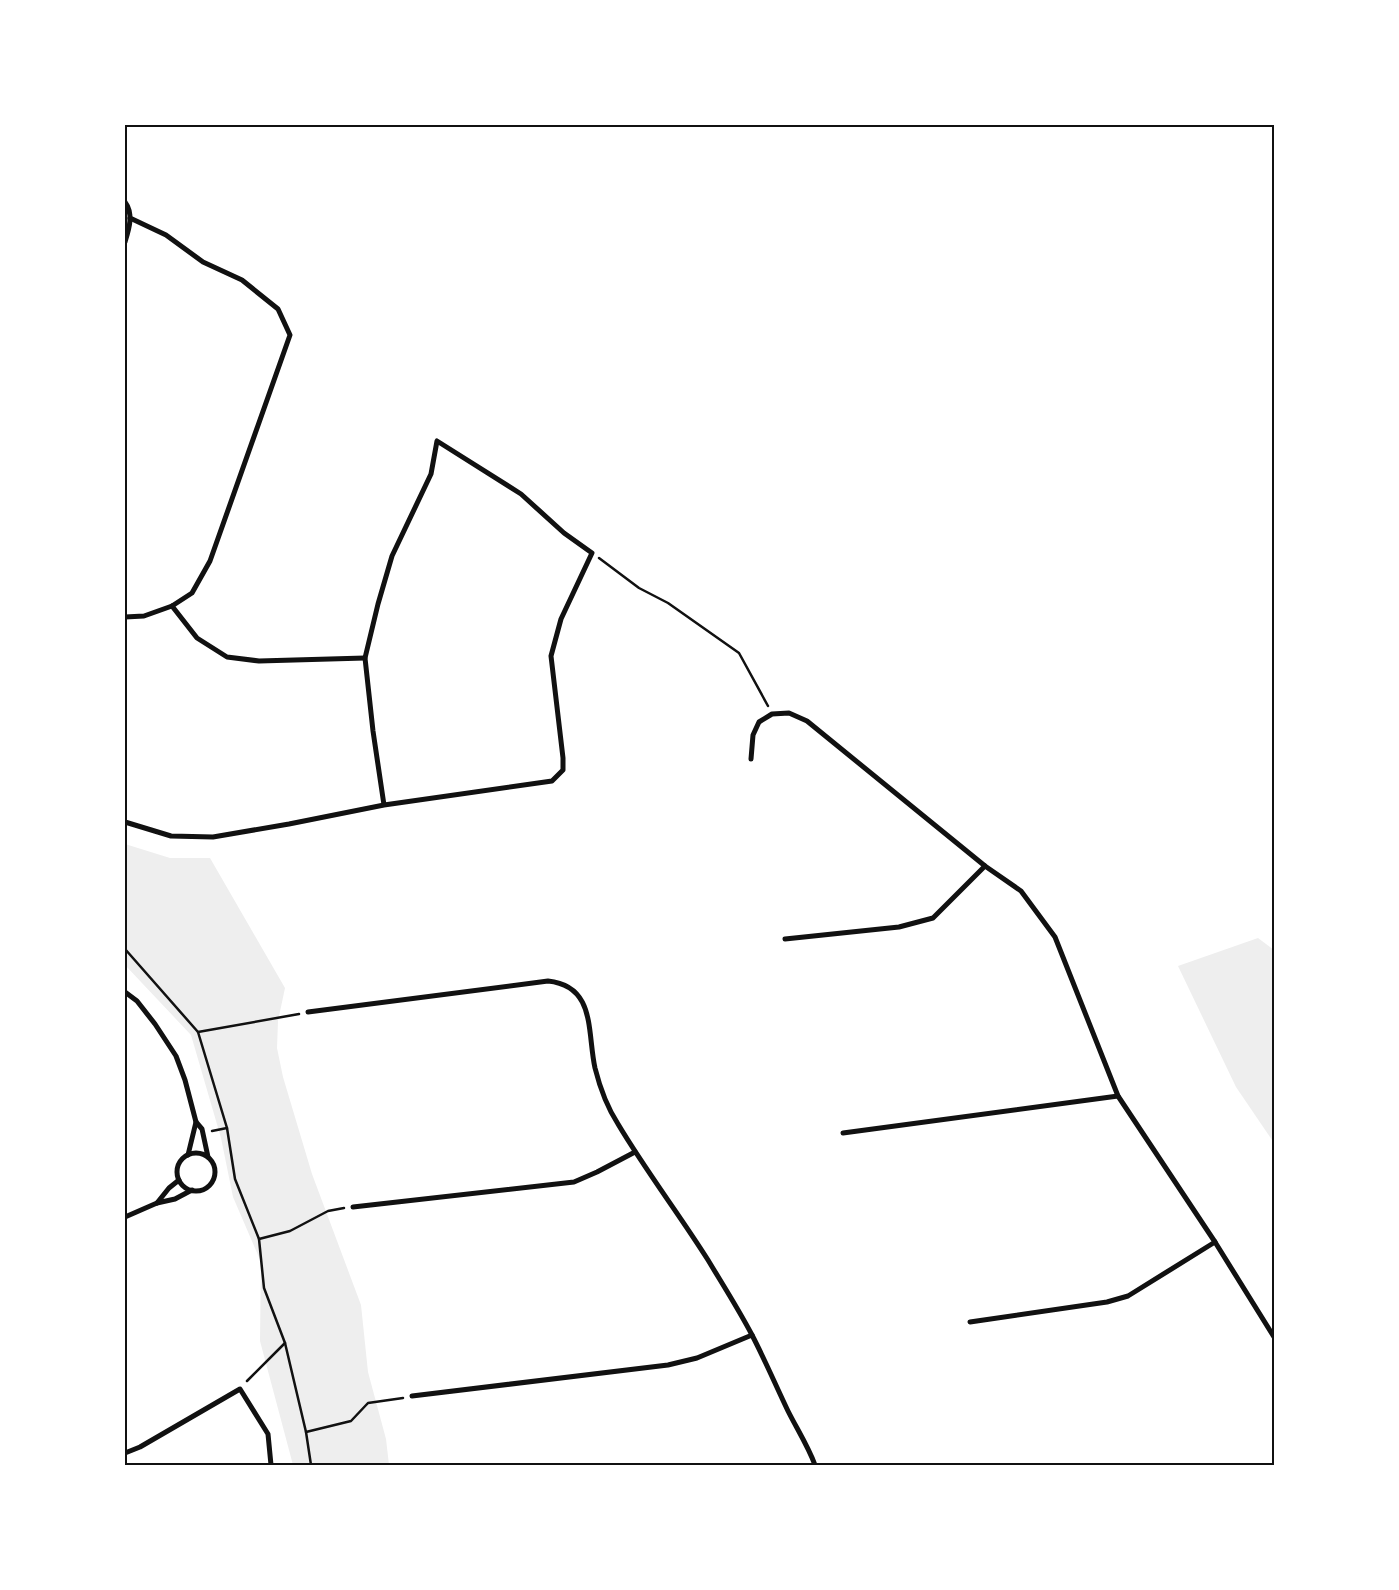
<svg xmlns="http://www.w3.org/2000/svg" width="1399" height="1590" font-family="'Exo 2',sans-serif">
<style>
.green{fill:#eee}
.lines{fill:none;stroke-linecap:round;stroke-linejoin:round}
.path{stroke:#111;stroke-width:2.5}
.minor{stroke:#111;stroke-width:5}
.neatline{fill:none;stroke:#111;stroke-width:2}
</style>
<rect width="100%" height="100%" fill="#fff"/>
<!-- green -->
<g class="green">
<path d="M125,844L170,858H210L285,988L278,1021L277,1048L283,1077L312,1174L361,1305L368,1372L386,1439L389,1465H293L260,1341L261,1262L233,1197L221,1138L191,1035L125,965Z"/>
<path d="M1258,938L1274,950V1143L1236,1087L1178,966Z"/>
</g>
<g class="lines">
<!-- path -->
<g class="path">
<path d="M599,558L639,588L668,603L739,653L768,706"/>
<path d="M125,949L198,1032L227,1128L235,1179L259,1239L264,1288L285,1343L306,1432L311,1465"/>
<path d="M198,1032L299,1014"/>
<path d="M212,1131L227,1128"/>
<path d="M259,1239L290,1231L328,1211L344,1208"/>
<path d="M247,1381L285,1343"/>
<path d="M306,1432L351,1421L368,1403L403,1398"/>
</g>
<!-- minor -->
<g class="minor">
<path d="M125,202C134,214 129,229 125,242"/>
<path d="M172,606L197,638L227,657L259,661L365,658"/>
<path d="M125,617L144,616L172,606L192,593L210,561L290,335L278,309L242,280L203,262L166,235L130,218"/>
<path d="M751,759L753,735L759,722L772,714L789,713L807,721L985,866L1021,891L1055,937L1118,1096L1215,1242L1274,1337"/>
<path d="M125,822L171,836L213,837L289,824L384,805L552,781L563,770V758L551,656L561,619L592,553L564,533L521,494L437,441L431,474L392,556L378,604L365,658L373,731L384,805"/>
<path d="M785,939L899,927L933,918L985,866"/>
<path d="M125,992L137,1001L155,1024L176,1056L185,1080L196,1122L202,1129L208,1157"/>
<path d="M308,1012L548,981C596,986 587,1032 595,1068C600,1088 607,1107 618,1124C646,1171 679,1214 708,1260C723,1285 739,1310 752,1335C765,1360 776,1386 788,1411C797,1429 808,1446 815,1465"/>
<path d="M843,1133L1118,1096"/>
<circle cx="196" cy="1172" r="19"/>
<path d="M188,1155L196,1122"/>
<path d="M157,1203L169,1188L179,1180"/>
<path d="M353,1207L574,1182L597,1172L635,1152"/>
<path d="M125,1217L157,1203L175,1199L192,1190"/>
<path d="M970,1322L1107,1302L1128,1296L1215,1242"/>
<path d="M412,1396L668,1365L697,1358L752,1335"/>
<path d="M125,1453L140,1447L240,1389L268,1434L271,1465"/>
</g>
</g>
<!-- border -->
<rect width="1399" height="1590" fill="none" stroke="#ffffff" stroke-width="252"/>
<rect x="126" y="126" width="1147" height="1338" class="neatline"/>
</svg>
